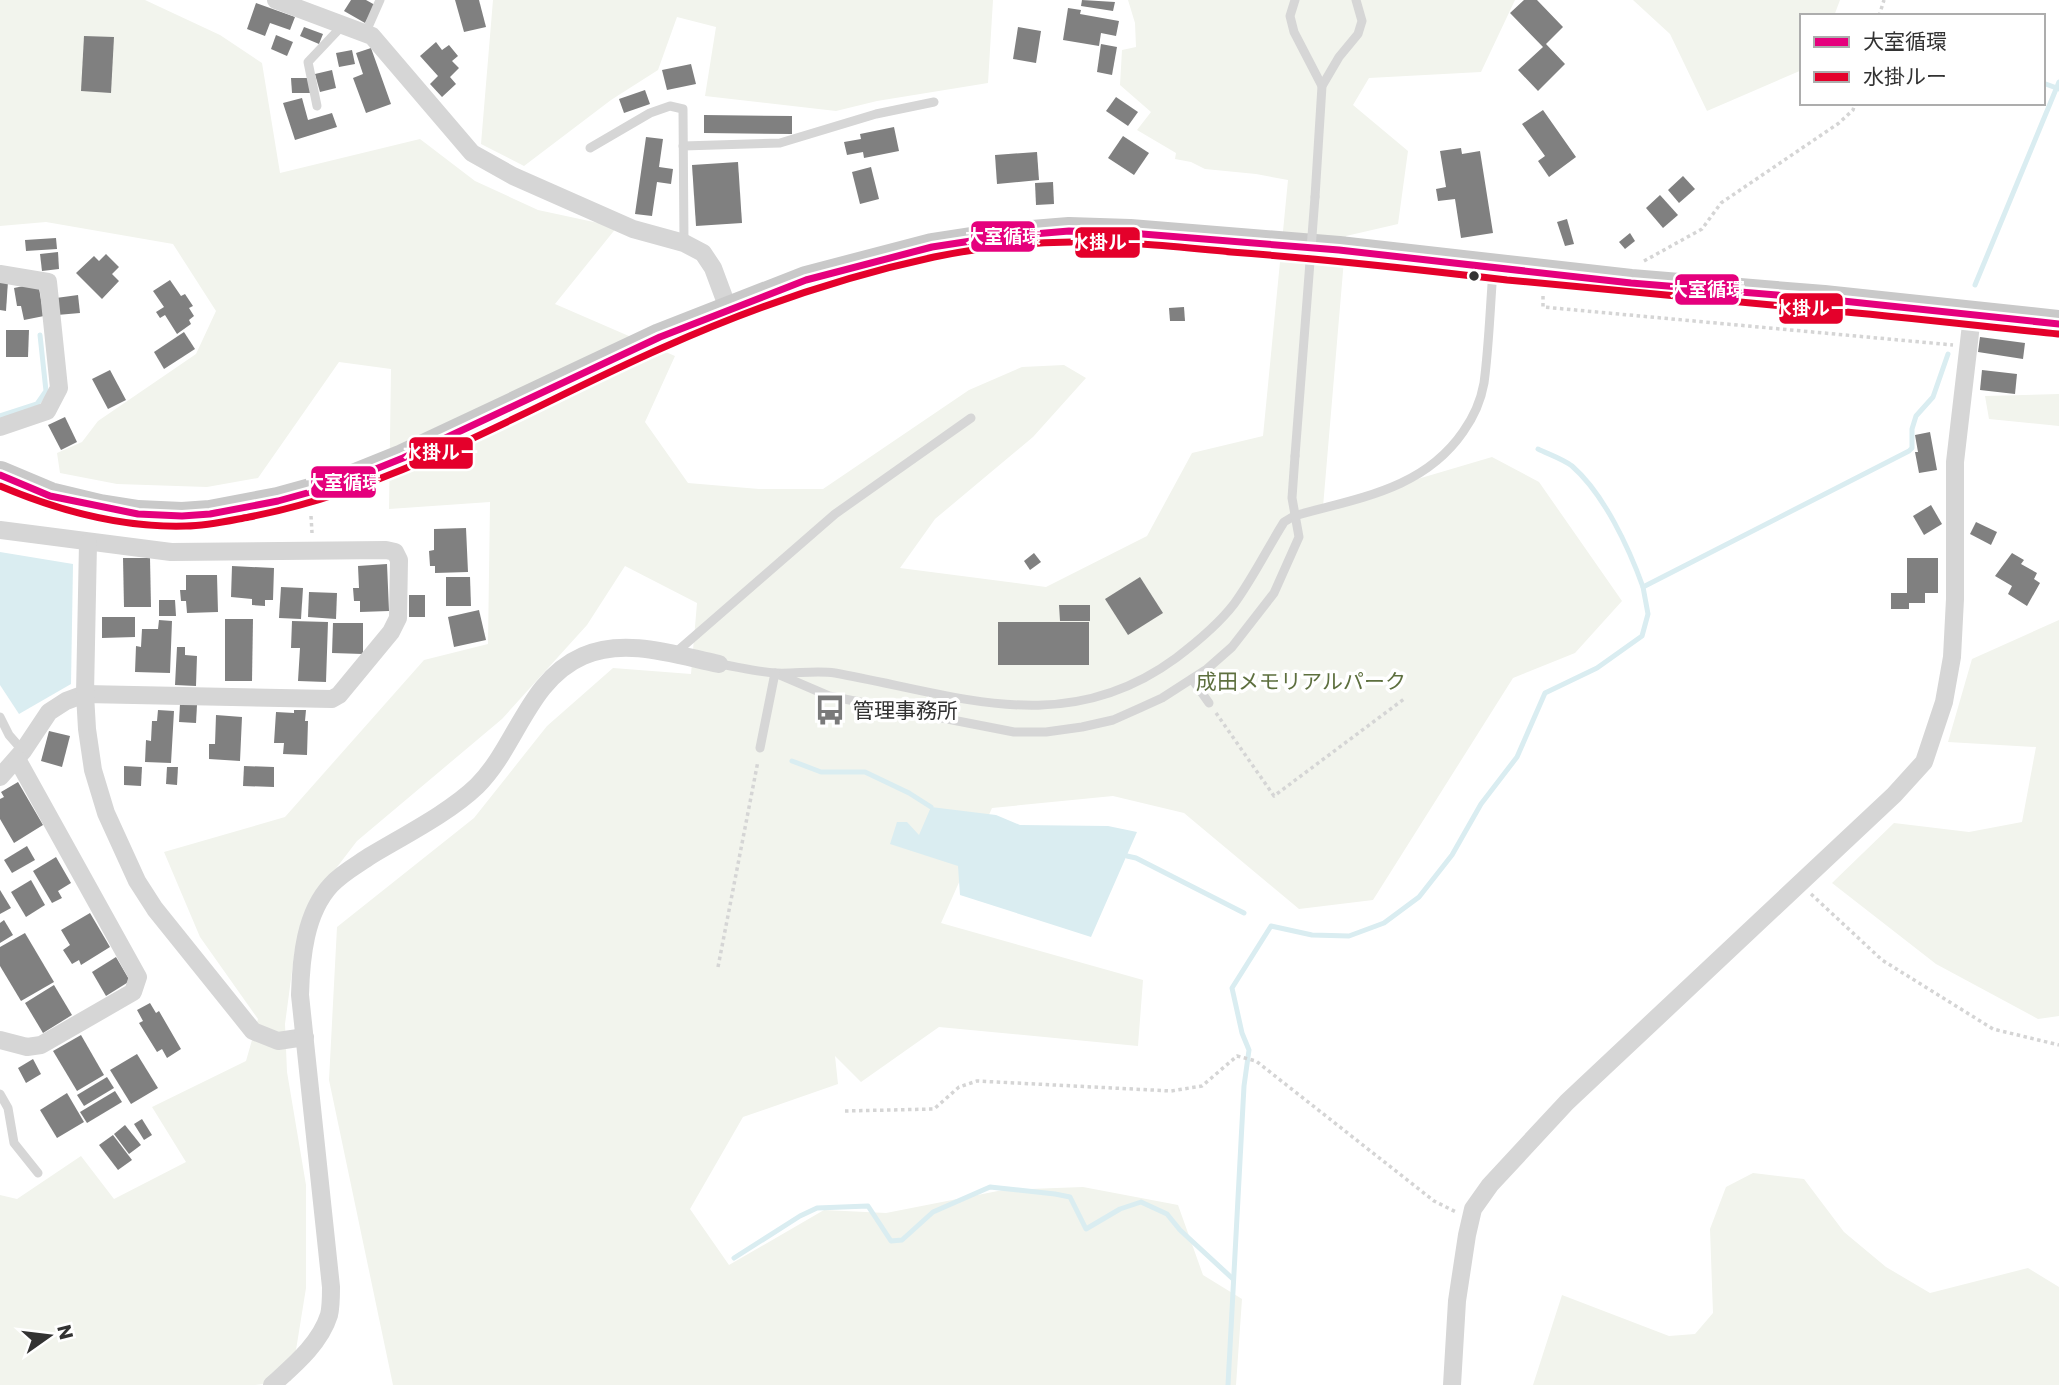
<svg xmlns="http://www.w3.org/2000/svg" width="2059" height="1385" font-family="Poppins,'Noto Sans JP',sans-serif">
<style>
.green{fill:#f2f4ed}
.water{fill:#daedf1}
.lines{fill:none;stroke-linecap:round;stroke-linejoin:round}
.stream{stroke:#daedf1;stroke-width:5}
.building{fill:#808080}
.path{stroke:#d5d5d5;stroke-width:3.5;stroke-dasharray:3.5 3.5;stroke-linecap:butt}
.service{stroke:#d6d6d6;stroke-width:9}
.minor{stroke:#d6d6d6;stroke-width:18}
.primary{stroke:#c9c9c9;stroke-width:28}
.service-bridge{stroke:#d6d6d6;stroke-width:9}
.bus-1-casing{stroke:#fff;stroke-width:12}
.bus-2-casing{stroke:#fff;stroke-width:12}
.bus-1{stroke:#e5007d;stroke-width:7}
.bus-2{stroke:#e4002b;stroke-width:7}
.bus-dot{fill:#323232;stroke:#fff;stroke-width:2.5}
.labels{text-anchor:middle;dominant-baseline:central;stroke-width:7;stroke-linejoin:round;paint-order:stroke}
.park-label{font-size:21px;fill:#5d6f3e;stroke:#fff}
.poi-label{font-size:21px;fill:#323232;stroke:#fff;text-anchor:start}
.line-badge{stroke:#fff;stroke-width:2.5}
.badge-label{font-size:19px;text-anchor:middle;font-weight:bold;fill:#fff}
</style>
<rect width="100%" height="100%" fill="#fff"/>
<!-- green -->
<g class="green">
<path d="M0,0H145L220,35L262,63L280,173L420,139L475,181L538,210L617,227L555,304L675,356L645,422L688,483L759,489H823L969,390L1022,367L1064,365L1086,378L1033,437L935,519L900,568L1046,587L1147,536L1192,453L1263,436L1288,180L1256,174L1205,169L1191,162L1175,159L1176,153L1137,130L1151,112L1120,85L1122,50L1136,47L1135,23L1128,0H1515L1481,72L1369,78L1353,105L1408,151L1398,224L1346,236L1323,507L1492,457L1539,482L1622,601L1575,653L1513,678L1373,900L1299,909L1184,813L1113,796L992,808L941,923L1143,980L1138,1046L939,1027L861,1082L835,1056L838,1084L743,1117L690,1209L729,1265L824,1210L886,1213L1003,1190L1083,1187L1178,1205L1203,1275L1242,1299L1236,1385H393L329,1080L337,927L474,818L547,726L613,668L691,674L697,603L625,566L587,625L502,719L357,841L321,888L295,949L285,1024L287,1072L306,1185V1288L291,1381L255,1385H0V1195L17,1199L81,1156L114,1199L186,1162L152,1107L246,1061L258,1019L200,937L164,852L285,817L424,660L488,644L490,502L389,509L391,369L339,362L258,478L207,487L117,484L60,473L57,453L82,442L98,421L196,354L216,311L173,244L46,222L0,226Z"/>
<path d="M493,0H993L988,83L877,101L836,111L705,96L716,27L677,17L658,70L611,100L524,166L481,144Z"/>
<path d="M1633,0H1840L1834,16H1802V70L1707,111L1670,34Z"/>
<path d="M2059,394V426L1989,419L1985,396Z"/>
<path d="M2059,620V1016L2038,1019L1936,964L1832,883L1894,823L1969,832L2022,822L2036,747L1948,742L1972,659Z"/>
<path d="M1753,1173L1804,1179L1844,1232L1886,1267L1930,1293L2028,1268L2059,1287V1385H1533L1562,1295L1669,1336L1695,1334L1713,1313L1710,1229L1726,1187Z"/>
</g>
<!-- water -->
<g class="water">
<path d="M0,552L73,564L71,684L19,714L0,685Z"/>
<path d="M931,807L996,815L1020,825L1108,826L1137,832L1091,937L960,895L958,866L890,844L897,822H907L919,835Z"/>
</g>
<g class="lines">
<!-- stream -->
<g class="stream">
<path d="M2043,83L2059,89"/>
<path d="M1975,285L2059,82"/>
<path d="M0,416L37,404L46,391L40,335"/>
<path d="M1538,449C1548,454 1563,459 1572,466C1604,494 1629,548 1643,587"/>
<path d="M792,761L821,772H865L909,793L931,807"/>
<path d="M1127,856L1136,858L1244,913"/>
<path d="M734,1258L800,1216L817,1208L868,1206L891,1241L902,1240L933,1212L990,1187L1055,1194L1070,1197L1086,1229L1120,1209L1141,1202L1167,1214L1180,1230L1233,1279"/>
<path d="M1228,1385L1244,1086L1249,1050L1242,1033L1232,988L1271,926L1312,935L1349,936L1384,923L1419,897L1452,855L1481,804L1517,757L1545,693L1597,668L1642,636L1648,614L1643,587L1909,451L1912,448V429L1916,416L1933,397L1948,354"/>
</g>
</g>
<!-- building -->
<g class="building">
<path d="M351,0H366L375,5L365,23L344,11Z"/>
<path d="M455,0H479L486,27L464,32Z"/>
<path d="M1082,0L1115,2L1113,11L1081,6Z"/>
<path d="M1524,0H1537L1563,27L1546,44L1565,64L1538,91L1518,70L1543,47L1510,13Z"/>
<path d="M256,3L295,17L290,30L270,23L265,36L247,29Z"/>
<path d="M1068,8L1081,10L1080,14L1119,21L1116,36L1101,33L1099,46L1063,40Z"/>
<path d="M304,27L323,34L319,44L300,36Z"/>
<path d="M1018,27L1041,31L1036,63L1013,59Z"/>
<path d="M276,35L293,42L287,56L271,49Z"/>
<path d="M84,36L114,37L111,93L81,91Z"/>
<path d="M436,42L442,50L449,45L458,56L452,61L459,68L450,77L456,84L442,97L430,84L438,76L420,56Z"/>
<path d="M1101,44L1117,47L1112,75L1097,72Z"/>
<path d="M371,48L391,104L366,113L353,78L363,74L356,53Z"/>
<path d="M352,50L355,64L339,67L336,53Z"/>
<path d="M691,64L696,84L667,90L662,70Z"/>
<path d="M332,70L336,88L320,92L315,74Z"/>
<path d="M291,78H310V93H292Z"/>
<path d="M645,90L650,104L624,113L619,99Z"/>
<path d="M1116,97L1138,112L1128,126L1106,111Z"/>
<path d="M302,98L308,120L332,113L337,127L295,140L283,103Z"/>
<path d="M1543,110L1576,157L1549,177L1538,161L1545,156L1522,124Z"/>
<path d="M704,115L792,116V134L704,133Z"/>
<path d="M894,127L899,151L864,158L863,152L847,155L844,142L861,139L860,134Z"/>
<path d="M1123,136L1149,153L1134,175L1108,158Z"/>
<path d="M646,137L663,139L659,167L673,169L671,184L657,182L652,216L635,214Z"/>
<path d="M1461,148L1462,154L1480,151L1493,233L1461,238L1455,199L1438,201L1436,189L1446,187L1440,151Z"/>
<path d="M1037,152L1039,180L997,184L995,155Z"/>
<path d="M738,162L742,223L696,226L692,165Z"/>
<path d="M871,167L879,199L860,204L852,172Z"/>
<path d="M1683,176L1695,189L1679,203L1668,190Z"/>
<path d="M1053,182L1054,204L1036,205L1035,183Z"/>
<path d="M1660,195L1678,215L1663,228L1646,208Z"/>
<path d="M1567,219L1574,244L1565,246L1557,222Z"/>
<path d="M1630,233L1635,241L1625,249L1619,242Z"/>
<path d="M56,238L57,249L26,251L25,240Z"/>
<path d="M58,252L59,269L42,271L40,254Z"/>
<path d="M106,254L119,267L112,274L119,281L102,299L76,273L94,256L99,261Z"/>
<path d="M170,280L181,296L185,294L193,306L189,308L194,316L189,320L191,324L177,334L165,315L160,318L156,312L164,307L153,291Z"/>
<path d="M0,281H8L6,311L0,310Z"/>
<path d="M38,283L44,316L24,320L21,306H17L14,288Z"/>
<path d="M78,295L80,313L57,315L56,298Z"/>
<path d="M1184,307L1185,321H1170L1169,308Z"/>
<path d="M6,330H29L28,357H6Z"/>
<path d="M184,332L195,349L164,369L154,352Z"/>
<path d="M1980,337L2025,343L2023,359L1978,352Z"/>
<path d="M110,370L126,400L108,409L92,379Z"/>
<path d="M1982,370L2017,374L2015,394L1980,390Z"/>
<path d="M65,417L77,442L61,450L48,425Z"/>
<path d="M1930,432L1937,470L1919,473L1915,452H1918L1915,435Z"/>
<path d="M1931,505L1942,524L1924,535L1913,516Z"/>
<path d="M1976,522L1997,532L1991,545L1970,534Z"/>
<path d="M466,528L468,572L435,573V566H430L429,551L434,550V529Z"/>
<path d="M1034,553L1041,562L1030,570L1024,561Z"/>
<path d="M2012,553L2024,560L2021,564L2037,573L2034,579L2040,583L2027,606L2008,594L2012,586L1995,576Z"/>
<path d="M123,558H150L151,607H124Z"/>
<path d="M1907,558H1938V593H1925V603H1909V609H1891V593H1907Z"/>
<path d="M387,564L389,611L360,612V601H354L353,588H359L358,566Z"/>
<path d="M232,566L274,568L273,600H265V606L252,605V599L231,597Z"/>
<path d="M186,575H217L218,612L187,613L186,601H181L180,590H186Z"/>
<path d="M446,577H470L471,606H446Z"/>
<path d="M1140,577L1163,613L1128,635L1105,599Z"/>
<path d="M281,587L303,588L301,619L279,618Z"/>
<path d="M309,592L337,593L336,619L308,617Z"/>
<rect x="409" y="595" width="16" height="22"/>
<path d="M159,600H175L176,616H159Z"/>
<path d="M1059,605H1090V621H1060Z"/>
<path d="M479,610L486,640L454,647L448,617Z"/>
<path d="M102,617H135V637L102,638Z"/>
<path d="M225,619H253L252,681H225Z"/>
<path d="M159,620L172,621L170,673L135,672L136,646L141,647L142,629H158Z"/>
<path d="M292,621L328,622L326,682L298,681L300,648H291Z"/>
<rect x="998" y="622" width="91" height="43"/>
<path d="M333,623H363V654L332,653Z"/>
<path d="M177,647H185V655L197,656L196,686L175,685Z"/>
<path d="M180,704L197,705L196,723L179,722Z"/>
<path d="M158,710L174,711L171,763L145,762L146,740L151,741L152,721H157Z"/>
<path d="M294,710H306L305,721H308L307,755L283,754L284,743H274L276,712L294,713Z"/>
<path d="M216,715L242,717L240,761L209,759V744H215Z"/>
<path d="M49,731L70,736L62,767L41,761Z"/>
<path d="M124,766L142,767L141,786L124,785Z"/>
<path d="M244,766L274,767V787L243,786Z"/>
<path d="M167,767H178L177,785L166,784Z"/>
<path d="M18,782L43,825L14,843L0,819V799L4,797L1,792Z"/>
<path d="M27,846L35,860L12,873L4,860Z"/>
<path d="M56,857L71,883L58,891L62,898L52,903L33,871Z"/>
<path d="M31,880L45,905L26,917L11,892Z"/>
<path d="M0,890L11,908L0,914Z"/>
<path d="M90,913L110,947L81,965L79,960L72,964L63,950L70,945L61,930Z"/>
<path d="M4,920L13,935L0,943V923Z"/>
<path d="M25,933L54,982L21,1001L0,966V947Z"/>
<path d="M116,957L130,981L106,996L92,972Z"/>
<path d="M54,985L72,1015L43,1033L25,1003Z"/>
<path d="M150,1003L156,1013L159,1011L181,1049L167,1058L162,1049L157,1052L139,1023L143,1021L137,1010Z"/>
<path d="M81,1035L104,1075L77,1091L53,1051Z"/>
<path d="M137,1054L158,1088L131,1104L110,1070Z"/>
<path d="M33,1059L41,1074L26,1083L18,1068Z"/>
<path d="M107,1077L114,1088L84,1106L77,1095Z"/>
<path d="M115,1091L122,1102L87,1123L80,1112Z"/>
<path d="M67,1093L84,1122L57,1138L40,1110Z"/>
<path d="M142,1119L152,1135L144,1140L134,1124Z"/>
<path d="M125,1125L141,1145L129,1154L114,1134Z"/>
<path d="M113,1135L132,1160L118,1170L99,1145Z"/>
</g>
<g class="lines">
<!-- path -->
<g class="path">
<path d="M1879,16L1884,0"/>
<path d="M1644,261L1702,229L1721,203L1839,123L1853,110L1855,103"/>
<path d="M1543,296V307L1953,345"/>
<path d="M311,516L312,533"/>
<path d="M1216,713L1274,796L1404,699"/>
<path d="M1811,894L1882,960L1993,1029L2059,1045"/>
<path d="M718,967L758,761"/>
<path d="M845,1111L934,1109L959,1087L977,1081L1171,1091L1202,1086L1237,1056L1256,1061L1434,1201L1456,1212"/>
</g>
<!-- service -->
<g class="service">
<path d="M1295,0L1290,16L1294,32L1322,86"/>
<path d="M365,34L380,0"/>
<path d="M317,106L308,62L342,26"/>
<path d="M683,146L780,143L876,114L934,102"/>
<path d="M590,148L650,113L670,106L683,109L684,243"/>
<path d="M1315,197L1322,86L1339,57L1358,34L1362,21L1356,0"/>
<path d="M674,654L835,514L971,418"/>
<path d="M719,664C738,667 757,672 776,673C795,674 816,670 835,673C957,695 1065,740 1176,658C1197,642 1218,625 1234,604C1253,578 1267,549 1284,522L1294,516C1357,498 1423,490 1463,432C1473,418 1481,400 1484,383C1489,346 1490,308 1493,271"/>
<path d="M780,675L829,696L1014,732H1046L1082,727L1113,720L1140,708L1162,698L1207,669L1232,647L1274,593L1299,537L1292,498L1295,456"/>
<path d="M1192,679L1209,703"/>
<path d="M0,717L9,735L23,751"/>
<path d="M760,748L775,673"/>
<path d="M0,1094L8,1108L14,1143L38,1173"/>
</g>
<!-- minor -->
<g class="minor">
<path d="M276,0L372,36L472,153L513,176L633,229L684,243L703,253L713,268L729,311"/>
<path d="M0,274L48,282L59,388L47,411L0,427"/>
<path d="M0,530L171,552L386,550L395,552L399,560L398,618L391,632L339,695L332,699L85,694L66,701L49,712L23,751L0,777"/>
<path d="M88,543L85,694L87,729L93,770L106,813L137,881L155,909L253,1031L278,1041L305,1037"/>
<path d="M0,1040L27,1047L41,1045L133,992L138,977L17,759"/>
<path d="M272,1385C293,1366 320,1344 329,1315C331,1307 331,1296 331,1287L300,995C301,958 305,913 331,885C342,873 357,865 370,856C403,836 449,813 477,786C517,746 528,680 583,656C625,637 676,655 719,664"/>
<path d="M1452,1385L1457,1301L1467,1235L1473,1209L1490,1185L1567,1102L1894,795L1924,762L1944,702L1952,657L1955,599V462L1972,316"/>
</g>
<!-- primary -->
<path class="primary" d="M0,475L50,496L100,508L138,514L182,516L210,514L278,501L336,485L403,458L660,337L806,280L932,247L997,237L1069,231L1130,233L1339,250L1631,283L1824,299L2059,324"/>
<!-- service-bridge -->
<path class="service-bridge" d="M1295,456L1315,197"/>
<!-- bus-1 casing -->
<g class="bus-1-casing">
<path id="bus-1" d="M0,475L50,496L138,514L182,516L210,514L278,501L336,485L403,458L660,337L806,280L932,247L997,237L1069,231L1130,233L1339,250L1631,283L1824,299L2059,324"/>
</g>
<!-- bus-2 casing -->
<g class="bus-2-casing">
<path id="bus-2" d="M0,486C59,511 121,528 186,526C207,526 228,521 249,517C396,489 526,408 662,348C749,309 841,277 934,257C978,248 1026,242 1072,242C1125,241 1178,247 1231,252C1323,259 1415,269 1507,280C1613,291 1719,299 1825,310C1903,317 1980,326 2058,334"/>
</g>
<!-- bus-1 -->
<use href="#bus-1" class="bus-1"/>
<!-- bus-2 -->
<use href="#bus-2" class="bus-2"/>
</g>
<!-- icons -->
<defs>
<g id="bus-bare" transform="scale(2.415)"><path d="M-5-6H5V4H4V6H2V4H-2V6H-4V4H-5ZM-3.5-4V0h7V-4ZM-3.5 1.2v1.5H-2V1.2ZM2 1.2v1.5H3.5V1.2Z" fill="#7a7a7a" stroke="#fff" stroke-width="2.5" paint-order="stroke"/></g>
</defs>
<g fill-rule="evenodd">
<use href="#bus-bare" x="830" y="710"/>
</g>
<!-- markers -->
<circle class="bus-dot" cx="1474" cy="276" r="6"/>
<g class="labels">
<!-- park labels -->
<g class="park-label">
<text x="1301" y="681">成田メモリアルパーク</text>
</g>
<!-- poi labels -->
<g class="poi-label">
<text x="853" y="710">管理事務所</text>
</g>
</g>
<g class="line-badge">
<rect x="970" y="220" width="66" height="33" rx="7" fill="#e5007d"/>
<rect x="1074" y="226" width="67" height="33" rx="7" fill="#e4002b"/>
<rect x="1674" y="273" width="66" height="33" rx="7" fill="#e5007d"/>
<rect x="1778" y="292" width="66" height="33" rx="7" fill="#e4002b"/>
<rect x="408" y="436" width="66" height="34" rx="7" fill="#e4002b"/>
<rect x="310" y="465" width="67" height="34" rx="7" fill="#e5007d"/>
</g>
<g class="badge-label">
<text x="1003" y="243">大室循環</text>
<text x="1108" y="249">水掛ルー</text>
<text x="1707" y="296">大室循環</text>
<text x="1811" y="315">水掛ルー</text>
<text x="441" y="459">水掛ルー</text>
<text x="343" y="489">大室循環</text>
</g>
<!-- legend -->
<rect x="1800" y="14" width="245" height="91" fill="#ffffff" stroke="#adadad" stroke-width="2"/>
<rect x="1814" y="37" width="35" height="10" fill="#e5007d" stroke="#adadad" stroke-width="2"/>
<text x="1863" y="49" font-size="21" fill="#323232">大室循環</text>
<rect x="1814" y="72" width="35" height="10" fill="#e4002b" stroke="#adadad" stroke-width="2"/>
<text x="1863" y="84" font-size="21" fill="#323232">水掛ルー</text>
<!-- north arrow -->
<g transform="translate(49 1336) rotate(76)" stroke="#ffffff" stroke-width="5" paint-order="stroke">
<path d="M0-5L12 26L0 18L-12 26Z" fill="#323232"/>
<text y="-10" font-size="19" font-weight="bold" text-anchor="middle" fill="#323232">N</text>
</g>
</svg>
